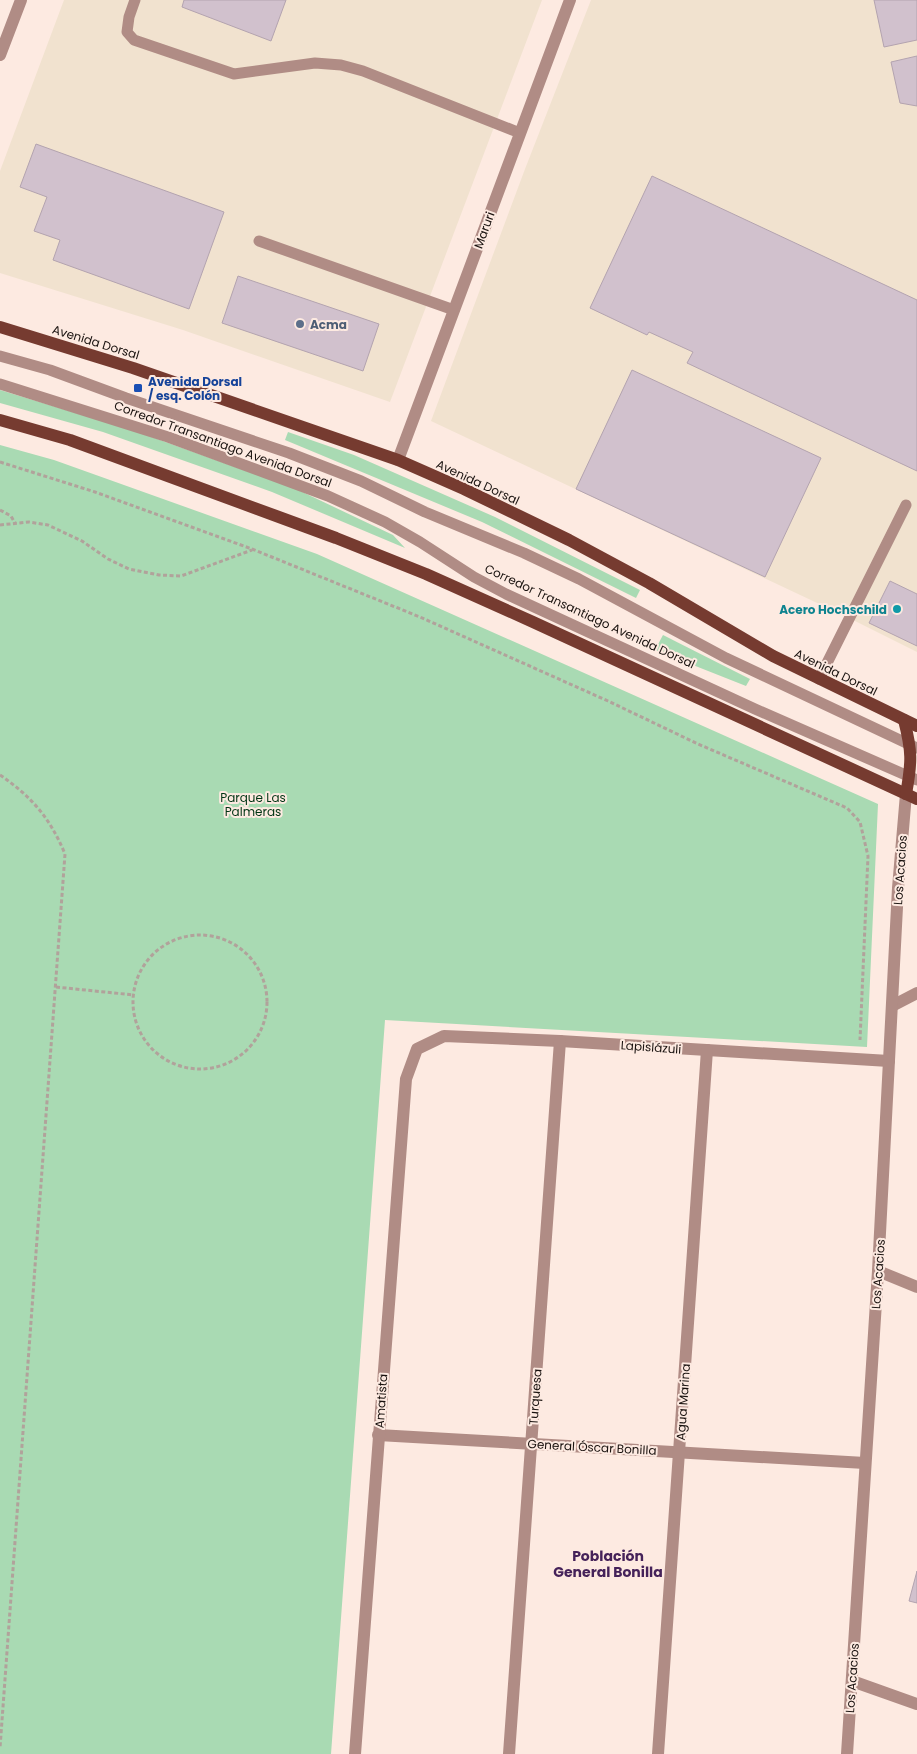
<svg xmlns="http://www.w3.org/2000/svg" width="917" height="1754" font-family="Poppins,sans-serif">
<style>
.industrial{fill:#f1e2cf}
.green{fill:#a9dab3}
.building{fill:#d1c1cd;stroke:#b3a3af}
.lines{fill:none;stroke-linecap:round;stroke-linejoin:round}
.path{stroke:#b1a29b;stroke-width:3;stroke-dasharray:4 2.5;stroke-linecap:butt}
.service{stroke:#b08c85;stroke-width:11}
.minor{stroke:#b08c85;stroke-width:12}
.tertiary{stroke:#b08c85;stroke-width:12}
.primary{stroke:#763b30;stroke-width:12}
.service-dot{fill:#5c6f8a;stroke:#fdeae1;stroke-width:2}
.transit-dot{fill:#1a4fb4;stroke:#fdeae1;stroke-width:2}
.culture-dot{fill:#0f9aa8;stroke:#fdeae1;stroke-width:2}
.labels{text-anchor:middle;dominant-baseline:central;stroke-width:4;stroke-linejoin:round;paint-order:stroke}
.street-label{font-size:12px;fill:#18110e;stroke:#fdeae1}
.service-label{font-size:12px;font-weight:bold;fill:#4e5e75;stroke:#fdeae1;text-anchor:start}
.transit-label{font-size:12px;font-weight:bold;fill:#164399;stroke:#fdeae1;text-anchor:start}
.culture-label{font-size:12px;font-weight:bold;fill:#0d838f;stroke:#fdeae1;text-anchor:end}
.park-label{font-size:12px;fill:#003514;stroke:#fdeae1}
.neighbourhood-label{font-size:14px;font-weight:bold;fill:#452259;stroke:#fdeae1}
</style>
<rect width="100%" height="100%" fill="#fdeae1"/>
<!-- industrial -->
<g class="industrial">
<path d="M64,0H542L390,402L183,330L0,273V171Z"/>
<path d="M591,0H917V652L849,618L431,421L525,169Z"/>
</g>
<!-- green -->
<g class="green">
<path d="M0,390L135,431L294,488L393,535L405,548L272,492L103,432L0,403Z"/>
<path d="M288,432L354,455L495,517L640,590L636,598L482,522L285,440Z"/>
<path d="M0,445L54,460L317,554L878,804L867,1047L385,1020L331,1754H0Z"/>
<path d="M663,635L750,679L746,686L655,650Z"/>
</g>
<!-- building -->
<g class="building">
<path d="M184,0H286L271,41L182,7Z"/>
<path d="M874,0H917V40L884,47Z"/>
<path d="M917,56V106L900,103L891,62Z"/>
<path d="M36,144L224,212L189,309L53,260L60,240L34,231L47,197L20,187Z"/>
<path d="M652,176L917,300V471L687,363L693,352L649,332L647,335L590,308Z"/>
<path d="M238,276L379,324L363,371L222,323Z"/>
<path d="M632,370L821,458L765,577L576,489Z"/>
<path d="M890,581L917,594V646L869,623Z"/>
<path d="M917,1571V1603L909,1601Z"/>
</g>
<g class="lines">
<!-- path -->
<g class="path">
<path d="M0,462L95,492L252,549L420,617L608,701L698,744L847,808L860,822L868,856L860,1040"/>
<path d="M0,510L11,516L15,523"/>
<path d="M0,525L29,522L48,525L82,541L108,559L129,569L159,575L181,576L252,550"/>
<path d="M0,775C32,797 50,818 65,854L0,1748"/>
<circle cx="200" cy="1002" r="67"/>
<path d="M56,987L134,995"/>
</g>
<!-- service -->
<g class="service">
<path d="M135,0L129,17L127,32L134,40L234,74L315,63L341,65L363,71L520,133"/>
<path d="M259,241L454,310"/>
<path d="M0,356L50,370L126,398L289,453L361,481L425,512L524,553L579,579L726,658L917,748"/>
<path d="M0,384L168,437L328,496L385,522L420,542L474,577L506,594L755,709L917,780"/>
<path d="M819,679L906,505"/>
</g>
<!-- minor -->
<g class="minor">
<path d="M398,460L570,0"/>
<path d="M892,1006L917,993"/>
<path d="M878,1271L917,1287"/>
<path d="M378,1435L865,1463"/>
<path d="M852,1681L917,1704"/>
<path d="M355,1754L406,1079L417,1049L444,1036L560,1041L889,1061"/>
<path d="M509,1754L560,1041"/>
<path d="M658,1754L707,1050"/>
</g>
<!-- tertiary -->
<g class="tertiary">
<path d="M0,55L21,0"/>
<path d="M847,1754L878,1271L898,888L906,794"/>
</g>
<!-- primary -->
<g class="primary">
<path d="M0,327L133,368L398,460L464,489L569,540L649,583L773,656L917,726"/>
<path d="M0,420L70,440L336,538L426,574L533,622L917,799"/>
<path d="M904,720C912,751 912,762 906,794"/>
</g>
</g>
<!-- markers -->
<circle class="service-dot" cx="300" cy="324" r="5"/>
<rect class="transit-dot" x="133" y="383" width="10" height="10" rx="2.5"/>
<circle class="culture-dot" cx="897" cy="609" r="5"/>
<g class="labels">
<!-- street labels -->
<g class="street-label">
<text transform="translate(484 230) rotate(-70)">Maruri</text>
<text transform="translate(96 342) rotate(17)">Avenida Dorsal</text>
<text transform="translate(223 444) rotate(20)">Corredor Transantiago Avenida Dorsal</text>
<text transform="translate(478 482) rotate(25)">Avenida Dorsal</text>
<text transform="translate(590 616) rotate(25)">Corredor Transantiago Avenida Dorsal</text>
<text transform="translate(836 672) rotate(26)">Avenida Dorsal</text>
<text transform="translate(900 870) rotate(-86)">Los Acacios</text>
<text transform="translate(651 1047) rotate(4)">Lapislázuli</text>
<text transform="translate(878 1274) rotate(-86)">Los Acacios</text>
<text transform="translate(535 1397) rotate(-86)">Turquesa</text>
<text transform="translate(381 1401) rotate(-86)">Amatista</text>
<text transform="translate(683 1402) rotate(-86)">Agua Marina</text>
<text transform="translate(592 1447) rotate(3)">General Óscar Bonilla</text>
<text transform="translate(852 1678) rotate(-86)">Los Acacios</text>
</g>
<!-- service labels -->
<g class="service-label">
<text x="310" y="324">Acma</text>
</g>
<!-- transit labels -->
<g class="transit-label">
<text x="148" y="381">Avenida Dorsal<tspan x="148" dy="14">/ esq. Colón</tspan></text>
</g>
<!-- culture labels -->
<g class="culture-label">
<text x="887" y="609">Acero Hochschild</text>
</g>
<!-- park labels -->
<g class="park-label">
<text x="253" y="797">Parque Las<tspan x="253" dy="14">Palmeras</tspan></text>
</g>
<!-- neighbourhood labels -->
<g class="neighbourhood-label">
<text x="608" y="1556">Población<tspan x="608" dy="16">General Bonilla</tspan></text>
</g>
</g>
</svg>
